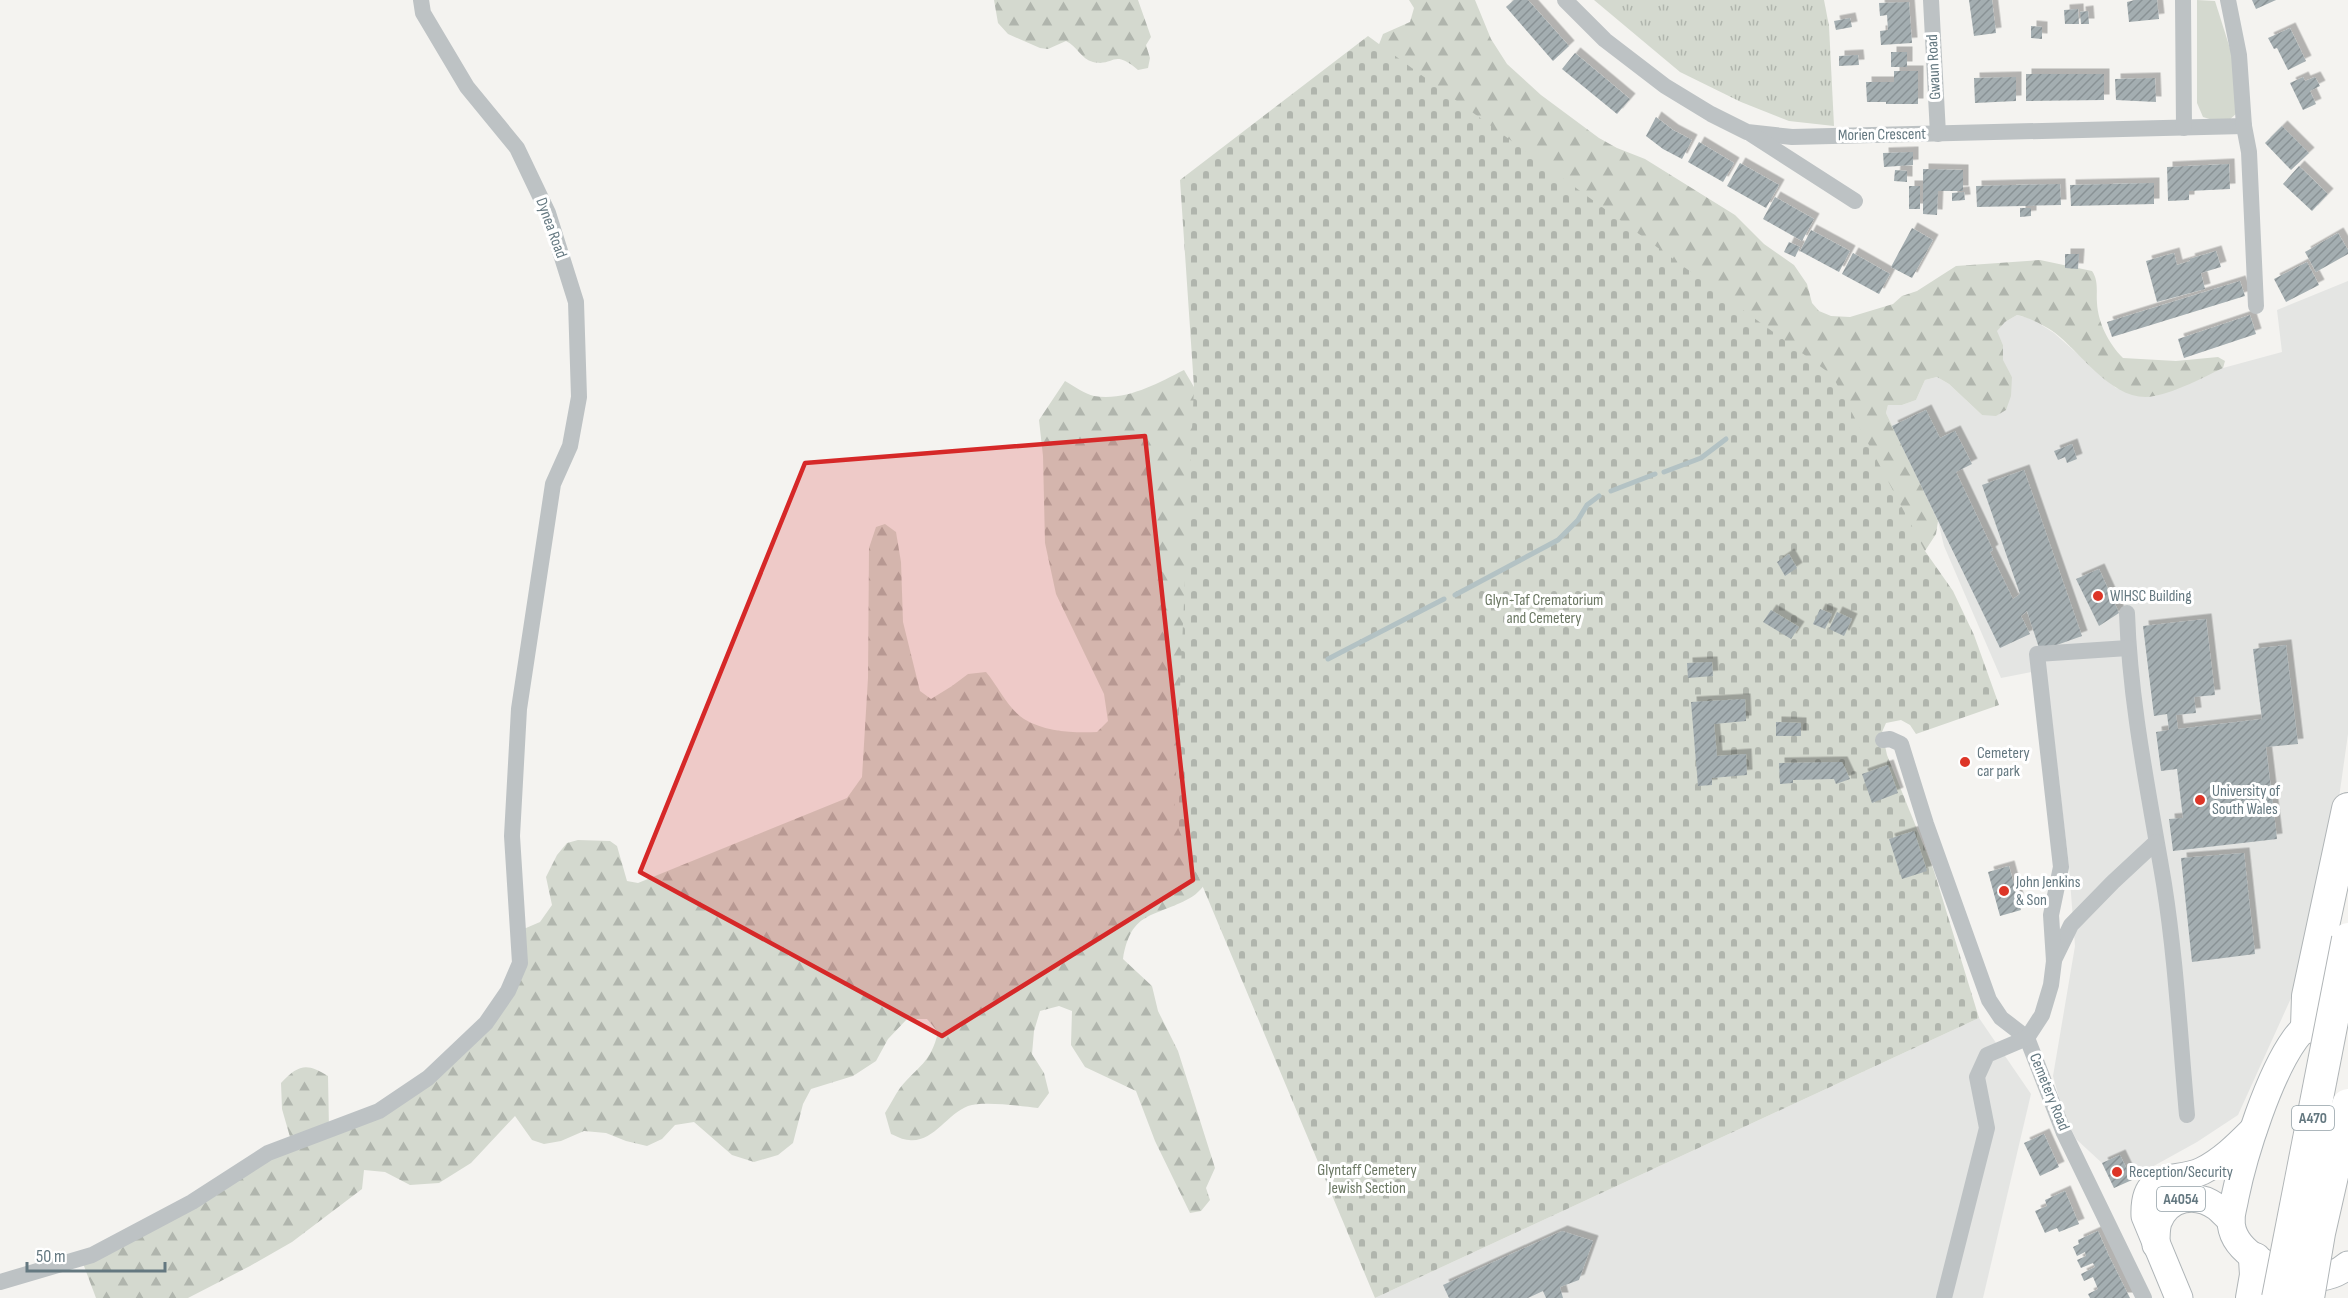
<svg xmlns="http://www.w3.org/2000/svg" width="2348" height="1298" font-family="'Sofia Sans Condensed',sans-serif">
<style>
.built{fill:#e4e5e3}
.grass{fill:#d4d9cf}
.forest{fill:url(#forest-firs)}
.cemetery{fill:url(#cemetery-stones)}
.park{fill:url(#park-tufts)}
.lines{fill:none;stroke-linecap:round;stroke-linejoin:round}
.stream{stroke:#b3c2c4;stroke-width:5}
.building{fill:url(#building-hatch);filter:url(#shadow)}
.primary-casing{stroke:#aeb4b7;stroke-width:29}
.highway-casing{stroke:#b0b5b7;stroke-width:34}
.street{stroke:#bdc2c4;stroke-width:16}
.primary{stroke:#fff;stroke-width:27}
.highway{stroke:#fff;stroke-width:32}
.highway-bridge-casing{stroke:#b0b5b7;stroke-width:34;stroke-linecap:butt}
.highway-bridge{stroke:#fff;stroke-width:32}
.marked{fill:#d62828;fill-opacity:0.2;stroke:#d62828;stroke-width:4.5;stroke-linejoin:round}
.poi-dot{fill:#dd3527;stroke:#fff;stroke-width:2}
.labels{text-anchor:middle;dominant-baseline:central;stroke-width:6;stroke-linejoin:round;paint-order:stroke}
.shield{fill:#fff;stroke:#92a0a6;stroke-width:1.5}
.shield-label{font-size:15px;font-weight:bold;fill:#647880}
.street-label{font-size:16px;fill:#647880;stroke:#fff}
.poi-label{font-size:16px;fill:#647880;stroke:#fff;text-anchor:start}
.park-label{font-size:16px;fill:#6a7762;stroke:#fff}
</style>
<defs>
<pattern id="forest-firs" width="22" height="20" patternUnits="userSpaceOnUse" patternTransform="scale(1.5)"><rect width="22" height="20" fill="#d4d9cf"/><path d="M5 1l3.5 6h-7zM16 11l3.5 6h-7z" fill="#b0b5ad"/></pattern>
<pattern id="cemetery-stones" width="16" height="16" patternUnits="userSpaceOnUse" patternTransform="scale(1.5)"><rect width="16" height="16" fill="#d4d9cf"/><path d="M2 7V4a2 2 0 0 1 4 0v3zM10 15v-3a2 2 0 0 1 4 0v3z" fill="#b0b5ad"/></pattern>
<pattern id="park-tufts" width="24" height="20" patternUnits="userSpaceOnUse" patternTransform="scale(1.5)"><rect width="24" height="20" fill="#d4d9cf"/><path d="M3 7l-1-3M5 7V3M7 7l1-3M15 17l-1-3M17 17v-4M19 17l1-3" fill="none" stroke="#b0b5ad"/></pattern>
<pattern id="building-hatch" width="6" height="6" patternUnits="userSpaceOnUse" patternTransform="scale(1.5)"><rect width="6" height="6" fill="#a4aeb1"/><path d="M-1 1l2-2M0 6l6-6M5 7l2-2" fill="none" stroke="#899295"/></pattern>
<filter id="shadow"><feDropShadow dx="5.5" dy="-5.5" stdDeviation="0" flood-color="#0004"/></filter>
</defs>
<rect width="100%" height="100%" fill="#f4f3f0"/>
<!-- built -->
<g class="built">
<path d="M2348,281V734L2327,883L2292,996L2238,1115L2197,1142L2114,1188L2102,1163L2076,1139L2063,1112L2053,1076L2075,946L2069,867L2046,669L2001,678L1944,546L1938,521L1886,413L1888,405H1902L1916,400L1925,380L1937,377L1949,384L1982,415L2012,377L2002,360L2003,345L1996,331L2005,322L2017,315L2032,319L2054,333L2116,388L2153,397L2223,368L2282,352L2277,310Z"/>
<path d="M1979,1018L2031,1094L1983,1298H1375Z"/>
</g>
<!-- grass -->
<path class="grass" d="M2197,0L2215,1L2233,58L2237,113L2228,121H2216L2203,117L2197,103Z"/>
<!-- forest -->
<g class="forest">
<path d="M994,0H1138L1151,37L1146,45L1150,58L1148,68L1138,70C1112,48 1115,67 1093,62C1081,59 1077,46 1066,41L1048,49L1040,48L1008,34L998,23Z"/>
<path d="M1409,0H1475L1491,39L1507,64L1541,95L1599,138L1617,148L1645,159L1735,215L1764,244L1794,265L1807,284L1812,303L1819,311L1831,316L1850,317L1893,304L1902,296L1917,291L1956,266L2040,260L2092,271C2099,281 2096,292 2097,303C2098,323 2109,344 2123,358L2176,361L2218,357L2225,361L2223,368C2202,378 2178,391 2155,396C2114,405 2082,353 2054,332C2042,324 2030,318 2017,315L2005,322L1997,331L2003,345V360L2012,377L2011,396L2006,410L1996,416L1982,415L1949,384L1937,377L1925,380L1916,400L1902,405H1888L1886,413L1938,521L1936,534L1925,551L1378,47L1383,34L1410,22L1414,8Z"/>
<path d="M1184,370L1194,387L1210,879C1204,885 1198,894 1190,898C1154,918 1131,910 1123,959L1152,986L1158,1011L1178,1051L1215,1168L1206,1188L1210,1200L1201,1211L1190,1213L1155,1141L1136,1091L1085,1067L1071,1045L1072,1011L1059,1006L1040,1011L1034,1031L1032,1054L1044,1073L1049,1093L1038,1108C1021,1106 983,1101 968,1106C947,1114 933,1143 909,1140C903,1140 896,1136 891,1134L885,1113C890,1105 895,1095 900,1088C918,1066 931,1063 938,1032L927,1019H907L888,1039L876,1061L853,1076L811,1089L803,1104L793,1143L778,1155L754,1162L732,1155L694,1122L675,1125L662,1139L647,1146L626,1141L606,1133L584,1131L561,1141L544,1144L532,1140L515,1116L471,1163L439,1183L410,1185L385,1172L364,1170L362,1189L292,1242L250,1266L188,1298H96L81,1258L292,1144L282,1109L281,1083C299,1064 307,1063 328,1076L329,1129L428,1078L508,991L519,931L540,922L552,905L546,877L557,855L567,843L578,840L610,841L617,846L627,881L638,883L847,798L862,777L868,678L869,548L876,527L885,524L896,532L901,562L903,622L920,691L931,699L952,686L968,674L986,672C998,686 1008,709 1024,719C1045,732 1074,733 1097,732L1108,721L1104,694L1056,594L1045,543L1043,456L1039,420L1065,381C1074,386 1085,394 1094,396C1127,401 1156,384 1184,370Z"/>
</g>
<!-- cemetery -->
<path class="cemetery" d="M1368,36L1832,375L1925,551L1953,591L1974,635L1999,705L1916,734L1910,725L1901,720L1886,723L1882,732L1887,755L1934,871L1979,1018L1375,1298L1174,818L1194,387L1180,180Z"/>
<!-- park -->
<path class="park" d="M1594,0H1824L1829,26L1834,126L1789,121L1741,102L1680,72Z"/>
<g class="lines">
<!-- stream -->
<g class="stream">
<path d="M1664,472L1701,458L1726,439"/>
<path d="M1611,491L1655,474"/>
<path d="M1455,595L1558,540L1578,520L1587,505L1599,496"/>
<path d="M1328,659L1444,599"/>
</g>
</g>
<!-- building -->
<g class="building">
<path d="M1514,0H1528L1569,46L1553,61L1506,7Z"/>
<path d="M1969,0H1992L1996,33L1974,36Z"/>
<path d="M2135,0H2157L2159,19L2129,22L2127,2Z"/>
<path d="M2252,0H2276L2256,9Z"/>
<path d="M1909,2L1912,43L1881,45L1880,31L1888,30L1887,15L1880,16L1879,3Z"/>
<path d="M2078,9L2079,24H2065L2064,10Z"/>
<path d="M2088,11L2089,24H2081L2080,12Z"/>
<path d="M1850,18L1852,27L1836,30L1834,21Z"/>
<path d="M2031,26L2042,27V39L2031,38Z"/>
<path d="M2290,28L2306,61L2288,70L2277,48L2274,49L2268,38Z"/>
<rect x="1891" y="52" width="16" height="15"/>
<path d="M1575,53L1630,99L1617,114L1562,69Z"/>
<path d="M1858,55L1859,65L1839,66V56Z"/>
<path d="M1894,71H1918V104H1886V102H1867L1866,82H1894Z"/>
<path d="M2026,74H2104V100L2026,101Z"/>
<path d="M2016,77V101L1975,103L1974,78Z"/>
<path d="M2303,77L2305,81L2315,77L2320,86L2310,91L2316,104L2303,110L2290,83Z"/>
<path d="M2155,78L2156,102L2116,100L2115,79Z"/>
<path d="M1656,117L1673,130L1692,140L1682,159L1663,149L1646,136Z"/>
<path d="M2282,126L2309,153L2291,170L2265,143Z"/>
<path d="M1699,142L1734,163L1723,182L1688,162Z"/>
<path d="M1913,152V165L1884,167L1883,153Z"/>
<path d="M1740,163L1779,185L1766,208L1727,186Z"/>
<path d="M2229,164L2230,189L2189,191V200L2168,201L2167,167Z"/>
<path d="M2299,166L2328,194L2312,211L2283,184Z"/>
<path d="M1923,169L1963,170V191H1938L1937,215L1923,214Z"/>
<path d="M1895,170L1907,171V182L1894,181Z"/>
<path d="M2154,183V204L2071,206L2070,185Z"/>
<path d="M2060,184L2061,205L1977,207L1976,186Z"/>
<rect x="1909" y="186" width="11" height="23"/>
<path d="M1964,192L1965,200L1952,201V193Z"/>
<path d="M1775,197L1814,219L1802,241L1763,219Z"/>
<path d="M2020,208H2031V216L2020,217Z"/>
<path d="M1912,228L1933,240L1912,278L1891,267Z"/>
<path d="M1811,230L1850,251L1839,272L1800,251Z"/>
<path d="M2338,233L2348,250V254L2316,272L2305,252Z"/>
<path d="M1789,242L1800,247L1795,257L1784,252Z"/>
<path d="M2216,251L2221,267L2201,273L2205,289L2157,302L2146,261L2174,253L2177,265L2190,261L2189,259Z"/>
<path d="M1853,253L1890,274L1879,294L1842,274Z"/>
<path d="M2065,254H2079L2078,269L2065,268Z"/>
<path d="M2307,262L2319,285L2286,302L2274,279Z"/>
<path d="M2240,281L2245,296L2112,337L2107,322Z"/>
<path d="M2250,315L2256,334L2184,358L2178,339Z"/>
<path d="M1926,410L1940,438L1955,431L1972,464L1956,472L1993,550L1990,552L2013,599L2020,594L1982,485L2024,470L2082,636L2040,651L2027,611L2021,616L2030,634L2000,648L1892,426Z"/>
<path d="M2072,444L2077,459L2067,463L2065,457L2058,460L2054,451Z"/>
<path d="M1789,554L1797,568L1785,576L1777,562Z"/>
<path d="M2099,569L2119,613L2099,626L2076,579Z"/>
<path d="M1820,609L1832,614L1825,629L1813,624Z"/>
<path d="M1771,610L1799,627L1791,639L1763,622Z"/>
<path d="M1837,612L1852,619L1844,636L1829,629Z"/>
<path d="M2206,619L2215,695L2194,697L2196,713L2176,715L2178,729L2262,719L2253,649L2286,645L2298,744L2266,747L2277,839L2173,851L2169,819L2183,818L2177,769L2161,771L2156,732L2169,730L2167,714L2154,716L2143,626Z"/>
<path d="M1712,662L1713,676L1688,678L1687,663Z"/>
<path d="M1745,699L1746,721L1714,724L1717,756L1746,754L1747,775L1712,778V785L1698,786L1691,702Z"/>
<path d="M1776,722L1801,723V736H1776Z"/>
<path d="M1842,762L1850,779L1836,784L1834,779L1793,780V783L1780,784L1779,763Z"/>
<path d="M1888,765L1898,793L1872,803L1862,774Z"/>
<path d="M1914,831L1927,871L1902,879L1889,839Z"/>
<path d="M2244,853L2255,954L2192,962L2181,858Z"/>
<path d="M2009,866L2021,910L2000,916L1988,872Z"/>
<path d="M2044,1134L2059,1167L2040,1176L2024,1143Z"/>
<path d="M2120,1155L2132,1180L2114,1188L2102,1163Z"/>
<path d="M2065,1191L2079,1224L2059,1232L2057,1228L2045,1233L2035,1211L2047,1206L2045,1200Z"/>
<path d="M1562,1231L1593,1241L1579,1280L1560,1287L1563,1298H1546L1543,1291L1528,1298H1449L1443,1285Z"/>
<path d="M2098,1231L2109,1256L2130,1298H2090L2088,1294L2098,1289L2093,1277L2084,1281L2081,1274L2095,1267L2093,1263L2081,1268L2077,1260L2086,1256L2085,1252L2077,1256L2073,1247L2079,1244L2078,1240Z"/>
</g>
<g class="lines">
<!-- primary casing -->
<g class="primary-casing">
<g id="primary">
<path d="M2325,1018C2313,1021 2302,1029 2295,1039C2269,1075 2244,1153 2235,1197C2234,1204 2231,1213 2231,1220C2231,1250 2267,1267 2292,1274C2311,1280 2332,1279 2348,1265"/>
<path d="M2156,1245C2156,1238 2156,1228 2158,1222C2168,1196 2196,1192 2217,1207C2222,1211 2226,1216 2231,1220"/>
<path d="M2179,1298L2145,1216C2143,1168 2175,1184 2202,1171C2222,1161 2237,1146 2253,1130"/>
</g>
</g>
<!-- highway casing -->
<g class="highway-casing">
<g id="highway">
<path d="M2307,1027L2308,996L2348,809"/>
<path d="M2252,1298L2256,1275L2255,1259"/>
</g>
</g>
<!-- street -->
<g class="street">
<path d="M1565,0L1605,40L1665,86L1711,114L1747,132L1792,137L2244,126"/>
<path d="M1931,0L1938,134"/>
<path d="M2183,0L2184,128"/>
<path d="M2228,0L2239,55L2244,126L2249,152L2256,306"/>
<path d="M1751,134L1855,201"/>
<path d="M2127,613C2130,705 2149,794 2164,884C2176,960 2180,1038 2187,1115"/>
<path d="M1883,740L1890,739L1901,744L1926,824L1989,1000L2001,1018L2027,1038L2064,1133L2144,1298"/>
<path d="M2054,960L2071,925L2113,882L2156,842"/>
<path d="M0,1282L92,1255L192,1202L268,1153L379,1111L428,1078L486,1023L508,991L520,963L512,836L519,709L553,484L570,446L579,397L576,302L548,213L517,148L467,87L423,13L421,0"/>
<path d="M1944,1298L1987,1128L1977,1077L1987,1055L2027,1038L2042,1015L2051,985L2054,961L2051,915L2061,867L2037,654L2128,648"/>
</g>
<!-- primary -->
<use href="#primary" class="primary"/>
<!-- highway -->
<use href="#highway" class="highway"/>
<!-- highway-bridge casing -->
<g class="highway-bridge-casing">
<g id="highway-bridge">
<path d="M2278,1298L2348,939"/>
<path d="M2308,1298L2319,1233L2348,1105"/>
</g>
</g>
<!-- highway-bridge -->
<use href="#highway-bridge" class="highway-bridge"/>
</g>
<!-- marked area -->
<path class="marked" d="M1145,436L1193,880L942,1036L640,872L805,463Z"/>
<!-- markers -->
<g class="poi-dot">
<circle cx="2098" cy="596" r="6"/>
<circle cx="1965" cy="762" r="6"/>
<circle cx="2200" cy="800" r="6"/>
<circle cx="2004" cy="891" r="6"/>
<circle cx="2117" cy="1172" r="6"/>
</g>
<g class="labels">
<!-- shield labels -->
<g class="shield">
<rect x="2292" y="1106" width="42" height="24" rx="4.5"/>
<rect x="2157" y="1187" width="48" height="24" rx="4.5"/>
</g>
<g class="shield-label">
<text x="2313" y="1118">A470</text>
<text x="2181" y="1199">A4054</text>
</g>
<!-- street labels -->
<g class="street-label">
<text transform="translate(1934 67) rotate(-93)">Gwaun Road</text>
<text transform="translate(1882 135) rotate(-1)">Morien Crescent</text>
<text transform="translate(551 228) rotate(70)">Dynea Road</text>
<text transform="translate(2049 1092) rotate(68)">Cemetery Road</text>
</g>
<!-- poi labels -->
<g class="poi-label">
<text x="2110" y="596">WIHSC Building</text>
<text x="1977" y="753">Cemetery<tspan x="1977" dy="18">car park</tspan></text>
<text x="2212" y="791">University of<tspan x="2212" dy="18">South Wales</tspan></text>
<text x="2016" y="882">John Jenkins<tspan x="2016" dy="18">&amp; Son</tspan></text>
<text x="2129" y="1172">Reception/Security</text>
</g>
<!-- park labels -->
<g class="park-label">
<text x="1544" y="600">Glyn-Taf Crematorium<tspan x="1544" dy="18">and Cemetery</tspan></text>
<text x="1367" y="1170">Glyntaff Cemetery<tspan x="1367" dy="18">Jewish Section</tspan></text>
</g>
</g>
<!-- scale -->
<path d="M27 1262v9h138v-9" fill="none" stroke="#647880" stroke-width="3"/>
<text x="36" y="1262" font-size="18" fill="#647880" stroke="#ffffff" stroke-width="4.5" paint-order="stroke">50 m</text>
</svg>
